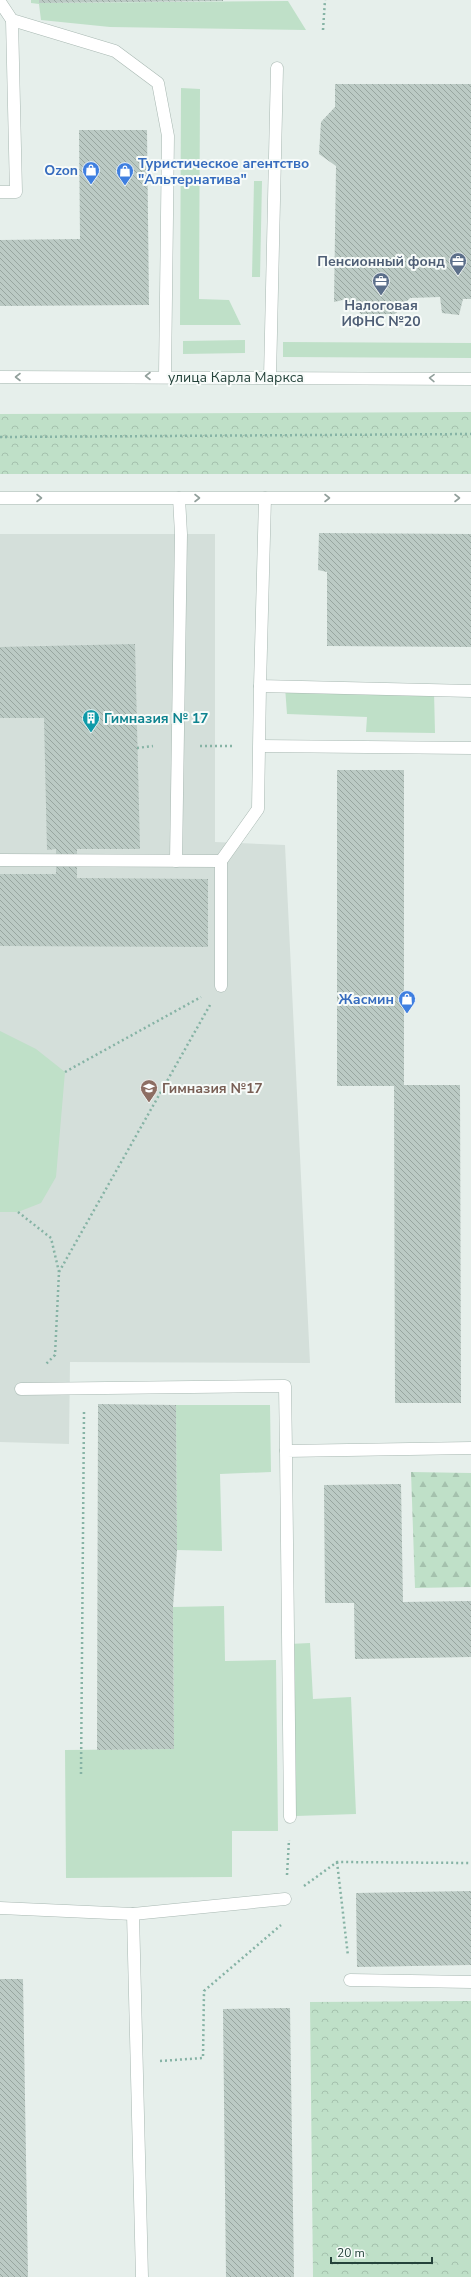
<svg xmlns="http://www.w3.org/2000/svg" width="471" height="2277" font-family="'Nunito Sans',sans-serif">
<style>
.built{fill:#d4dfda}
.green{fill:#bfe0c8}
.forest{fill:url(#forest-firs)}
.park{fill:url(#park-crowns)}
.building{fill:url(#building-back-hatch)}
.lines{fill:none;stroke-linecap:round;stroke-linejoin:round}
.minor-casing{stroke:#a8b8b2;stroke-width:13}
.path{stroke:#86b3a5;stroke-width:2.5;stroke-dasharray:2 3;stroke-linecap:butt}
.minor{stroke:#fff;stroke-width:12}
.oneway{stroke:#92a09c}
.labels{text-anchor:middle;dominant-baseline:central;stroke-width:4;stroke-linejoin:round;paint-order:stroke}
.shop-label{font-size:14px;font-weight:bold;fill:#366cbe;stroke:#f7fbf9;text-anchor:end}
.service-label{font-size:14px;font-weight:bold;fill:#4e5e75;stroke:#f7fbf9;text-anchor:end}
.street-label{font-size:14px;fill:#24423a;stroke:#f7fbf9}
.culture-label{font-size:14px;font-weight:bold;fill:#0d838f;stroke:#f7fbf9;text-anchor:start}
.education-label{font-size:14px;font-weight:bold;fill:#785e54;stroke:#f7fbf9;text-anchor:start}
</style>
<defs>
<pattern id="forest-firs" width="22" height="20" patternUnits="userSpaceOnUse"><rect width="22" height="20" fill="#bfe0c8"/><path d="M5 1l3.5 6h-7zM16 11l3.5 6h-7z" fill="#a4c1ad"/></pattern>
<pattern id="park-crowns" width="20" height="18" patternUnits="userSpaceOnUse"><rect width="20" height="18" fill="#bfe0c8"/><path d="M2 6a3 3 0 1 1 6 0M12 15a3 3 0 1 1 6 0" fill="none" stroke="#a4c1ad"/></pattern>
<pattern id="building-back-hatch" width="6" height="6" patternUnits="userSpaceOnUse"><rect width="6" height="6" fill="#bbcac4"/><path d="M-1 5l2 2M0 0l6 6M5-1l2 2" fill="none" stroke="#98a6a0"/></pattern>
</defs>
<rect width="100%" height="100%" fill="#e6efeb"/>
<!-- built -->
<path class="built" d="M0,534H215V842L285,845L310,1363L70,1362L69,1444L0,1442Z"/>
<!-- green -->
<g class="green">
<path d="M31,0H39L40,3L288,1L306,30L110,27L41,20L39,4L31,3Z"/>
<path d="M181,88L200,89L199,299L229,300L241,325H180Z"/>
<path d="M254,181H262L260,277H252Z"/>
<path d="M245,340V353L183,354V341Z"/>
<path d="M283,342L471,343V358L283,357Z"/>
<path d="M285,687L434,691L435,733L366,732L367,717L287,714Z"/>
<path d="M0,1031L36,1049L65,1072L56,1177L41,1203L18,1212H0Z"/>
<path d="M176,1405H270L271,1472L220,1474L222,1551L177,1550Z"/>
<path d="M224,1606L225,1661L276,1660L278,1831H232V1877L66,1878L65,1750L174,1749L173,1607Z"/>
<path d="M310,1643L313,1699L351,1697L356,1814L296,1816L289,1644Z"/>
</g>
<!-- forest -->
<path class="forest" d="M411,1472L471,1473V1587L415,1588Z"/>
<!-- park -->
<g class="park">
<path d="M471,412V474H0V414Z"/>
<path d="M471,2001V2277H313L310,2002Z"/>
</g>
<!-- building -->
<g class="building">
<path d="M39,0H223V1L39,3Z"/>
<path d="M335,84H471V299H463L459,315L442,313L440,297L410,298L395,314H361L347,299L334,302L336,166L319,154L321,122L335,107Z"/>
<path d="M79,130H147L149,305L0,306V240L80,239Z"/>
<path d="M319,533L471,534V647L327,646V572L318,570Z"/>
<path d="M135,644L140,849H77V878L208,879V947L0,946V874H56V849L47,850L44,718H0V647Z"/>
<path d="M337,770H404V1085H460L461,1403H395L394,1086H337Z"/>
<path d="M98,1404L176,1405L177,1550L173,1607L174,1749L97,1750Z"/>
<path d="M401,1484L403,1602L471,1601V1657L355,1659L354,1603H325L324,1485Z"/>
<path d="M471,1891V1965L357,1967L356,1893Z"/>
<path d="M0,1979H23L28,2277H0Z"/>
<path d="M290,2008L294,2277H226L223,2009Z"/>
</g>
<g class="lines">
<!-- minor casing -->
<g class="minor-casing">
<g id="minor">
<path d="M0,2L12,20L115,51L158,83L168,136L165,376"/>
<path d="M0,192H16L12,20"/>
<path d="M0,377L471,379"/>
<path d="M270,377L277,68"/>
<path d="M0,498H471"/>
<path d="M265,498L260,686L471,691"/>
<path d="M260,746L471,748"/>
<path d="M0,860L221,861L258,809L260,686"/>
<path d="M176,861L181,534L179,498"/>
<path d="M221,861V986"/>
<path d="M21,1389L285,1386L286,1451"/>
<path d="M290,1817L286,1451L471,1448"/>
<path d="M0,1908L133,1914L142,2277"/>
<path d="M133,1914L285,1899"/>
<path d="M350,1980L471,1982"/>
</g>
</g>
<!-- path -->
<g class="path">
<path d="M323,30L325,0"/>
<path d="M0,437L471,434"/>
<path d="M200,746H235"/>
<path d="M137,748L153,746"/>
<path d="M65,1072L201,997"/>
<path d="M18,1212L51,1238L59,1272L55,1355L45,1365"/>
<path d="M59,1272L210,1005"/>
<path d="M81,1774L84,1412"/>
<path d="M337,1862L348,1956"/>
<path d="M287,1875L289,1840"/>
<path d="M304,1886L337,1862L471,1863"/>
<path d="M160,2061L203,2058L204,1991L281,1925"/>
</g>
<!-- minor -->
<use href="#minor" class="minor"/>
</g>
<!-- one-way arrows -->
<defs><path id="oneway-chevron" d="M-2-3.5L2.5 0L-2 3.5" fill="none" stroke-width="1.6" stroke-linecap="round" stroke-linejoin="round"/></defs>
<g class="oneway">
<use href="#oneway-chevron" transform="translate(148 376) rotate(180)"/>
<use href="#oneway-chevron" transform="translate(18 377) rotate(180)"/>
<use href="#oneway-chevron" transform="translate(432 378) rotate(-179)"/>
<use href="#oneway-chevron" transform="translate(39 498)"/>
<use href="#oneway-chevron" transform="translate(197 498)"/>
<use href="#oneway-chevron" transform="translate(327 498)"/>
<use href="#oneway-chevron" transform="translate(457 498)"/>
</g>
<!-- icons -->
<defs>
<g id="shop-pin" transform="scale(0.9)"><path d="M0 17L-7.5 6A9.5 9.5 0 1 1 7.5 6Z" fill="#3f7fe0" stroke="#f7fbf9"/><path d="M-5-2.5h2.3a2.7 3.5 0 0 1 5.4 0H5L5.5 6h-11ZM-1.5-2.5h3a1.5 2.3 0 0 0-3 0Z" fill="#fff"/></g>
<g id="office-pin" transform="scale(0.9)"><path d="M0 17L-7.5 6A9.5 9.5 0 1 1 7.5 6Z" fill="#5c6f8a" stroke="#f7fbf9"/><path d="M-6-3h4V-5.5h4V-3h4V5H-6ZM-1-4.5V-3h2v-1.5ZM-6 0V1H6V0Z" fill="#fff"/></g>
<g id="building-pin" transform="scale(0.9)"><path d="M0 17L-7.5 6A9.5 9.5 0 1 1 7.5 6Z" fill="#0f9aa8" stroke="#f7fbf9"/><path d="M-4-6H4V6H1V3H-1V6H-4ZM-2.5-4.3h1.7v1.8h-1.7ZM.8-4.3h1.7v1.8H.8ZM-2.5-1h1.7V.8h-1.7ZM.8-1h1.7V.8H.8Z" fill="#fff"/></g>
<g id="school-pin" transform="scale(0.9)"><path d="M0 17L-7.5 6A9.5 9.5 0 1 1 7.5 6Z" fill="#8d6e63" stroke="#f7fbf9"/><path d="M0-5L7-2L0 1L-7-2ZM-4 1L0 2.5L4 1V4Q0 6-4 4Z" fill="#fff"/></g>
</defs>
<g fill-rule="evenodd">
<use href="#shop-pin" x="91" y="170"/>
<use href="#shop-pin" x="125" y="171"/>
<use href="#office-pin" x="458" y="261"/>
<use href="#office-pin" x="381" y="281"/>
<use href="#building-pin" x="91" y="718"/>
<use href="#shop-pin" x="407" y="999"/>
<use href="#school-pin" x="149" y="1088"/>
</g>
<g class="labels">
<!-- shop labels -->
<g class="shop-label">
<text x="138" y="163" text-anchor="start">Туристическое агентство<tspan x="138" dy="16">"Альтернатива"</tspan></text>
<text x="78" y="170">Ozon</text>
<text x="394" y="999">Жасмин</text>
</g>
<!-- service labels -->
<g class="service-label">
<text x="445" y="261">Пенсионный фонд</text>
<text x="381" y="305" text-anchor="middle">Налоговая<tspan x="381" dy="16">ИФНС №20</tspan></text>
</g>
<!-- street labels -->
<g class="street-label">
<text x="236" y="377">улица Карла Маркса</text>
</g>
<!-- culture labels -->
<g class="culture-label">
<text x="104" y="718">Гимназия № 17</text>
</g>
<!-- education labels -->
<g class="education-label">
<text x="162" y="1088">Гимназия №17</text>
</g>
</g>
<!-- scale -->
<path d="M331 2257v6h101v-6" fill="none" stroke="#24423a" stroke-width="2"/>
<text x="337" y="2257" font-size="12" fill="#24423a" stroke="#f7fbf9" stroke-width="3" paint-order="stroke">20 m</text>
</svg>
